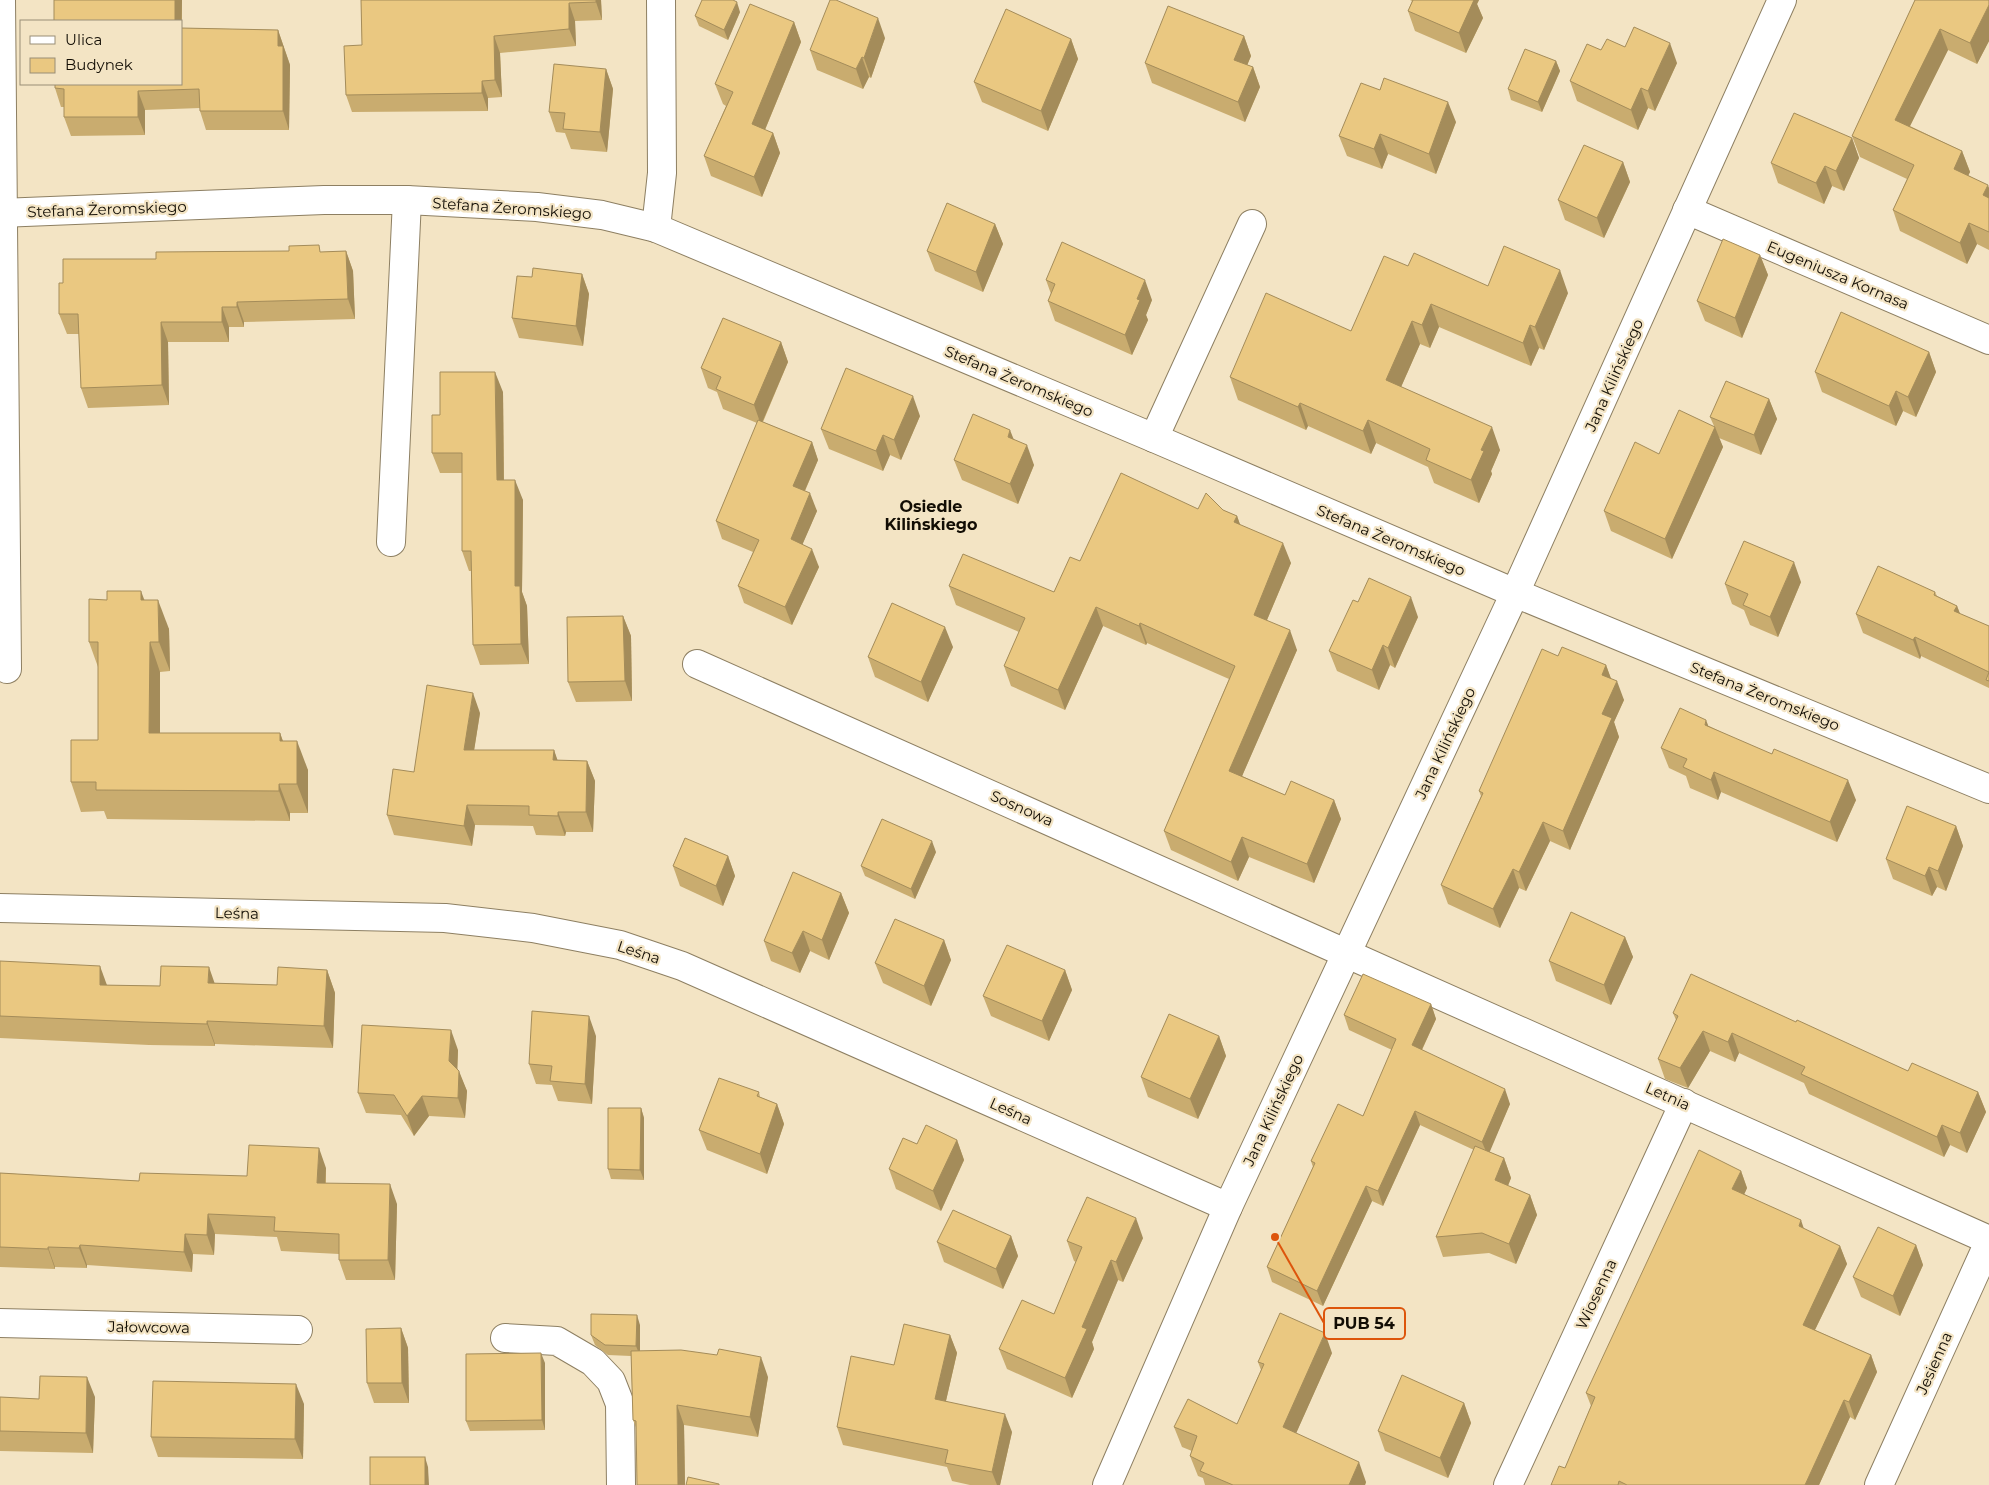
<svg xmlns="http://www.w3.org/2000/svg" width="1989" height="1485" font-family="Montserrat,sans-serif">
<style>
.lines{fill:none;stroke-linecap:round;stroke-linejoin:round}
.minor-casing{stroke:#8d7f62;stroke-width:30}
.minor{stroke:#fff;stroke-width:28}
.wall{fill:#c9ac6f}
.shaded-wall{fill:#a48c5a}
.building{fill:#eac881;stroke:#a48c5a}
.labels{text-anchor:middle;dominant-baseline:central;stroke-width:4.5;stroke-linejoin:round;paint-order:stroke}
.street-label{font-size:15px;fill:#120d04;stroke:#f3e4c4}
.neighbourhood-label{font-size:16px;font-weight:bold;fill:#120d04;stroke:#f3e4c4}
.leader{fill:none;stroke:#dd550c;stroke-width:2}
.callout-dot{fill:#dd550c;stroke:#f3e4c4;stroke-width:2}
.callout{fill:#f3e4c4;stroke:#dd550c;stroke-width:2}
.callout-label{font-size:16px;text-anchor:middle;font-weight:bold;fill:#120d04}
</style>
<rect width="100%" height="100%" fill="#f3e4c4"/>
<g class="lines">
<!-- minor casing -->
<g class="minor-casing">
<g id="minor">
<path d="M1,0L7,669"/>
<path d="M1687,210L1989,340"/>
<path d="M0,213L324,200H407L537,207L602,215L656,228L1154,438L1515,593L1989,789"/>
<path d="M656,228L662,173L661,0"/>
<path d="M1154,438L1252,224"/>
<path d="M391,542L407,200"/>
<path d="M697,664L1989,1240"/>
<path d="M0,908L445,918L533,928L620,945L682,966L1228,1207"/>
<path d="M0,1323L298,1330"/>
<path d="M505,1338L557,1341L593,1362L611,1381L620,1404L621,1485"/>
<path d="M1107,1485L1228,1207L1515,593L1782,0"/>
<path d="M1508,1485L1684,1103"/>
<path d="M1879,1485L1989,1242"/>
</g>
</g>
<!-- minor -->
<use href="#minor" class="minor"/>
</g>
<!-- wall -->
<g class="wall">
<path d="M182,0V28L278,30L290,65L289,130H206L200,111V108L145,110V135L71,136L64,117V107H61L55,88Z"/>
<path d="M361,0H601L602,20L575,21L576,46L500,53L502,97L488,98V111L352,112L346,95L362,45Z"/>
<path d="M1410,0H1479L1477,4L1483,18L1466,53L1415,31L1408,11L1412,1Z"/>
<path d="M1915,0H1989V41L1977,64L1948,50L1910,126L1962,151L1970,172L1968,175L1989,188V250L1977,244L1967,264L1900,231L1893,210L1907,179L1860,157L1852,136Z"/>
<path d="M740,12L728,40L699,26L695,16Z"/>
<path d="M794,22L801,42L765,130L773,133L780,153L762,197L711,176L704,156L726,106L723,104L715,84Z"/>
<path d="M1244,36L1251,56L1247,65L1253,67L1260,87L1245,122L1152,83L1145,63Z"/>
<path d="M885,38L871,78L869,77L863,89L817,70L810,50Z"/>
<path d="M1071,39L1078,59L1048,131L982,102L974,82Z"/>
<path d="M1625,47L1677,63L1655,111L1648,108L1638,130L1577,101L1570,81Z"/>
<path d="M1556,61L1560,71L1542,112L1511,100L1508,89Z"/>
<path d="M606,69L613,89L607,152L571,149L565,133L556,132L549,112Z"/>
<path d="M1456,122L1436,174L1388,154L1382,169L1347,156L1339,136Z"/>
<path d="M1852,138L1859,158L1844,191L1832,186L1824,204L1778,183L1771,163Z"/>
<path d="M1623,162L1630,182L1604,238L1565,220L1558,200Z"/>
<path d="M995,224L1003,244L983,292L935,271L927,251Z"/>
<path d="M346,251L353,271L355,319L244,322V327H229V342H168L169,405L88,408L81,388L79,334H67L59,314L63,283L156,259Z"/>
<path d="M1760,255L1768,275L1742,338L1705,321L1697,301Z"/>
<path d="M1408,266L1488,286L1568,293L1544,350L1539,348L1531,366L1439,327L1430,348L1420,344L1401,387L1500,450L1491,471L1492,474L1479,503L1434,483L1428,467L1376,443L1371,454L1308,426L1306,430L1238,400L1230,377L1351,331Z"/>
<path d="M582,274L589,294L583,346L519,338L512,318L532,277Z"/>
<path d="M1046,280L1152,300L1146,315L1148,320L1132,355L1055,321L1048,301L1051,294Z"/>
<path d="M781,342L788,362L763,422L812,442L818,460L805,491L817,511L802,545L819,567L792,625L744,603L738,586L753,552L722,539L716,521L757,423L723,409L717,392L708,388L701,368Z"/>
<path d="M1929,352L1936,372L1916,417L1903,411L1896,426L1822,392L1815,372Z"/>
<path d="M503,392L504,480L523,500L522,592L527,606L529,664L480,665L473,645L471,571H469L462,551V473H440L432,453L440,415Z"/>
<path d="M1769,399L1777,419L1761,455L1719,438L1723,447L1672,559L1611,531L1604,511L1714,426L1710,417Z"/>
<path d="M920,416L901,460L890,455L883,471L829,449L821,429Z"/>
<path d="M1014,439L1034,465L1018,504L962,480L954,460Z"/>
<path d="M1198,509L1223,510L1237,516L1240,525L1291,563L1267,620L1297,650L1242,776L1285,795L1334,800L1341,819L1314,883L1249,857L1238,881L1171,850L1164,831L1229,679L1147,643L1146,645L1103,626L1065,710L1011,686L1004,666L1019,632L956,605L949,586L1054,592L1080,561Z"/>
<path d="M1801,582L1778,637L1750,625L1744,610L1732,604L1725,584Z"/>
<path d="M1935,592L1937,596L1957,606L1960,614L1989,626V688L1921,656L1920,659L1863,633L1856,614Z"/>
<path d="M145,600L169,629L170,671L160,672V733H280L283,741L308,770V813H290V821L107,819L104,811L81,812L71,782L98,740V667L89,642Z"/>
<path d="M1358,602L1418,617L1395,668L1390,665L1379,690L1337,671L1329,651Z"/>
<path d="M623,616L631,636L632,701L576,702L568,682Z"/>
<path d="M953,647L928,702L875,677L868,657Z"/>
<path d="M1558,656L1606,665L1611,679L1624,700L1614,722L1619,737L1570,850L1550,841L1526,891L1519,888L1500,928L1448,904L1441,885L1481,796L1479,791Z"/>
<path d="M480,713L474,750H554L557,760L587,761L595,781L593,832H566L565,836L536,835L533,826L475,825L472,846L394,835L387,815L414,772Z"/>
<path d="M1709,726L1856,800L1837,842L1721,792L1718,800L1690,788L1686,776L1669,768L1661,748Z"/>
<path d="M1956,826L1963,846L1946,891L1937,887L1932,896L1893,879L1886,859Z"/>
<path d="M936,852L915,899L865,876L861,866Z"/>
<path d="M728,856L735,876L723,906L680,886L673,866Z"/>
<path d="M841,893L849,913L829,960L810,951L800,973L771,961L764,941Z"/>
<path d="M1625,937L1633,957L1611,1005L1556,981L1549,961Z"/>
<path d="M944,940L951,960L931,1006L883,983L875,963Z"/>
<path d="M0,961L107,985L160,986L214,983L277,985L327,970L335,993L333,1048L215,1044V1046L149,1045L0,1038Z"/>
<path d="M1065,970L1072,990L1049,1041L991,1016L983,996Z"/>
<path d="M1431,1004L1436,1019L1422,1050L1510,1104L1489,1152L1504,1158L1511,1178L1508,1186L1530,1195L1537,1215L1516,1264L1489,1253L1443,1257L1436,1237L1474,1150L1420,1125L1383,1206L1372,1201L1323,1306L1272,1282L1267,1267L1313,1167L1311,1161L1363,1116L1392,1050L1349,1030L1344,1015Z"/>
<path d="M1673,1013L1796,1022L1908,1071L1978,1092L1986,1112L1967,1153L1950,1145L1944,1157L1809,1094L1804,1083L1739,1053L1735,1062L1710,1051L1688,1088L1665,1079L1658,1059L1676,1020Z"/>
<path d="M596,1036L592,1104L558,1101L552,1085L536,1084L529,1064Z"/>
<path d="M1219,1036L1226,1056L1198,1119L1148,1097L1141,1077Z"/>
<path d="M458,1050L457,1068L467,1091L465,1118L429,1116L414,1136L401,1115L366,1113L358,1093Z"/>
<path d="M759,1092L760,1097L777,1104L784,1124L767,1174L707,1150L699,1130Z"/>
<path d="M641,1108L644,1118V1180L611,1179L608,1169Z"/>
<path d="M957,1140L964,1160L941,1211L896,1189L889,1169L917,1144Z"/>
<path d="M326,1168V1183L397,1204L395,1280H346L339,1260V1254L281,1251L277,1237L215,1234L214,1255L193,1254L192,1272L87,1265V1268L55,1267V1269L0,1267V1173L139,1181L247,1176Z"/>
<path d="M1741,1171L1747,1188L1744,1194L1804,1229L1840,1246L1847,1264L1815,1330L1871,1355L1877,1372L1855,1420L1850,1417L1819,1485H1551L1565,1468L1591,1406L1586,1393Z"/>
<path d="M1011,1236L1018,1256L1003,1289L944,1262L937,1242Z"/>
<path d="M1143,1238L1123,1282L1118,1280L1092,1342L1094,1349L1072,1398L1007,1369L999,1349L1054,1314L1076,1262L1074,1261L1067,1241Z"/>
<path d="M1916,1245L1923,1265L1900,1316L1861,1297L1853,1277Z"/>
<path d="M640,1325V1351L768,1377L758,1437L684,1425L685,1485H637V1430L633,1420L631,1356L608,1355L595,1345L591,1335Z"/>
<path d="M401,1328L408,1348L409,1403H374L367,1383Z"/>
<path d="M950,1335L957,1353L946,1401L1012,1432L1000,1485H970L952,1481L947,1467L843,1445L837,1427L894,1365Z"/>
<path d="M1332,1353L1296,1433L1366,1482L1365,1485H1205L1203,1478L1198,1476L1190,1456L1192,1451L1182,1447L1174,1427L1237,1424L1261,1370L1258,1362Z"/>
<path d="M545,1363V1430L470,1431L466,1421Z"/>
<path d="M0,1397L39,1399L95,1397L93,1453L0,1451Z"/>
<path d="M1464,1403L1471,1423L1448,1478L1385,1451L1378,1431Z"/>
<path d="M304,1404L303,1459L158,1457L151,1437Z"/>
</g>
<!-- shaded-wall -->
<g class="shaded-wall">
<path d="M175,0H182L181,46V21H175Z"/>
<path d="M596,0H601L602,20L596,2Z"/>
<path d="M1468,0H1479L1477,4L1483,18L1466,53L1459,33Z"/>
<path d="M737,2L740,12L728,40L724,30Z"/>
<path d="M569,3L575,21L576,46L569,29Z"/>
<path d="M1989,5V41L1977,64L1970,43Z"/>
<path d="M878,18L885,38L871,78L864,58Z"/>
<path d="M794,22L801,42L759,144L752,124Z"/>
<path d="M1940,29L1948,50L1903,140L1895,120Z"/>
<path d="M278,30L290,65L289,130L283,111L278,46Z"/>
<path d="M494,36L500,53L502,97L495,80Z"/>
<path d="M1244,36L1251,56L1241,80L1234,60Z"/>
<path d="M1071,39L1078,59L1048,131L1041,111Z"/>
<path d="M1670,43L1677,63L1655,111L1648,91Z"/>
<path d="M862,57L869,77L863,89L856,69Z"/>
<path d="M1556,61L1560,71L1542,112L1538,102Z"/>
<path d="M1253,67L1260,87L1245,122L1238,102Z"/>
<path d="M606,69L613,89L607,152L600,132Z"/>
<path d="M482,81L488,98V111L482,93Z"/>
<path d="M1641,88L1648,108L1638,130L1631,110Z"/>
<path d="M138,91L145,110V135L138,117Z"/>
<path d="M1448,102L1456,122L1436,174L1429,154Z"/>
<path d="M773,133L780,153L762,197L754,177Z"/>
<path d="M1380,134L1388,154L1382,169L1374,149Z"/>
<path d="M1852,138L1859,158L1844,191L1836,171Z"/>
<path d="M1962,151L1970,172L1962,189L1954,169Z"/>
<path d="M1623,162L1630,182L1604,238L1597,218Z"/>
<path d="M1825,166L1832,186L1824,204L1816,183Z"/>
<path d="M1988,185L1989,188V212L1983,195Z"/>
<path d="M1969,223L1977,244L1967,264L1960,243Z"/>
<path d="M995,224L1003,244L983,292L976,272Z"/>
<path d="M346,251L353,271L355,319L348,299Z"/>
<path d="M1760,255L1768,275L1742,338L1735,318Z"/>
<path d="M1560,270L1568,293L1544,350L1535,327Z"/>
<path d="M582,274L589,294L583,346L576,326Z"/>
<path d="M1145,280L1152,300L1146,315L1148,320L1132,355L1125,335L1137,299Z"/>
<path d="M237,302L244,322V327L237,307Z"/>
<path d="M1431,304L1439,327L1430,348L1422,325Z"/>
<path d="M222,307L229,327V342L222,322Z"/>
<path d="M1412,321L1420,344L1394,403L1386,380Z"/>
<path d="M161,322L168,342L169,405L162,385Z"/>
<path d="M1530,325L1539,348L1531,366L1523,343Z"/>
<path d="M781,342L788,362L761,425L754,405Z"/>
<path d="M1929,352L1936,372L1916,417L1908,397Z"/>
<path d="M495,372L503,392L504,500L497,480Z"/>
<path d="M1896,391L1903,411L1896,426L1889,406Z"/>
<path d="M913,396L920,416L901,460L894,440Z"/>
<path d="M1769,399L1777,419L1761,455L1754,435Z"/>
<path d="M1300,403L1308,426L1306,430L1298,407Z"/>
<path d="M1368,420L1376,443L1371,454L1363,431Z"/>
<path d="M1492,427L1500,450L1491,471L1492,474L1479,503L1471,480L1481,450Z"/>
<path d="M1715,427L1723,447L1672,559L1665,539Z"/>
<path d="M1010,430L1018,450L1008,437Z"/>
<path d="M883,435L890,455L883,471L876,451Z"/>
<path d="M812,442L818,460L799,504L793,486Z"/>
<path d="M1027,445L1034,465L1018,504L1010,484Z"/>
<path d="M515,480L523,500L522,592L527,606L529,664L521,644L515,586Z"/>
<path d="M810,493L817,511L797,557L791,539Z"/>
<path d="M1237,516L1244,535L1234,522Z"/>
<path d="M1283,543L1291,563L1261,634L1254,615Z"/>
<path d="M812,549L819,567L792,625L785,607Z"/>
<path d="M1794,562L1801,582L1778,637L1770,617Z"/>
<path d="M141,591L152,620L141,600Z"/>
<path d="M1411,597L1418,617L1395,668L1388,648Z"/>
<path d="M158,600L169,629L170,671L159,642Z"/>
<path d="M1957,606L1964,624L1954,611Z"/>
<path d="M1096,607L1103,626L1065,710L1058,690Z"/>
<path d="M623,616L631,636L632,701L625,681Z"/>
<path d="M1140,623L1147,643L1146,645L1139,626Z"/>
<path d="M945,627L953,647L928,702L921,682Z"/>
<path d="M1290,630L1297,650L1236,790L1229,771Z"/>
<path d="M1915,637L1921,656L1920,659L1913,640Z"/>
<path d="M150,642L160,672V762L149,733Z"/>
<path d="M1383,645L1390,665L1379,690L1372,670Z"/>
<path d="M1606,665L1613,684L1602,675Z"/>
<path d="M1617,681L1624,700L1614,722L1619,737L1570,850L1563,831L1602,714Z"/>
<path d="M473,693L480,713L471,770L464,750Z"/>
<path d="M1706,720L1714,740L1705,725Z"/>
<path d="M280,733L290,762L280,741Z"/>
<path d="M297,741L308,770V813L297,784Z"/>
<path d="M554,750L561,770L553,760Z"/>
<path d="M587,761L595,781L593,832L586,812Z"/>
<path d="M1714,772L1721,792L1718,800L1711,780Z"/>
<path d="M1848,780L1856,800L1837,842L1830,822Z"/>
<path d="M279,784L290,813V821L279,791Z"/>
<path d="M1334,800L1341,819L1314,883L1307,864Z"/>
<path d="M467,805L475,825L472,846L464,826Z"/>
<path d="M558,812L566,832L565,836L558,816Z"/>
<path d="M1543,822L1550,841L1526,891L1519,872Z"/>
<path d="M1956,826L1963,846L1946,891L1938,871Z"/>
<path d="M1242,837L1249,857L1238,881L1231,862Z"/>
<path d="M932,841L936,852L915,899L911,889Z"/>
<path d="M728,856L735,876L723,906L716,886Z"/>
<path d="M1929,867L1937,887L1932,896L1925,876Z"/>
<path d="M1513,869L1519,888L1500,928L1493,909Z"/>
<path d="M841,893L849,913L829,960L822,940Z"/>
<path d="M803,931L810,951L800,973L792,953Z"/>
<path d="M1625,937L1633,957L1611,1005L1604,985Z"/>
<path d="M944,940L951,960L931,1006L924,986Z"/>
<path d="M100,966L108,988L100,985Z"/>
<path d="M209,967L217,990L208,983Z"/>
<path d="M327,970L335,993L333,1048L324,1026Z"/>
<path d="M1065,970L1072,990L1049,1041L1042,1021Z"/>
<path d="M1431,1004L1436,1019L1417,1060L1412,1045Z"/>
<path d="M589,1016L596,1036L592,1104L585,1084Z"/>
<path d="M207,1021L215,1044V1046L207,1024Z"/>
<path d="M451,1030L458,1050L457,1081L449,1061Z"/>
<path d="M1703,1031L1710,1051L1688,1088L1680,1068Z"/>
<path d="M1732,1033L1739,1053L1735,1062L1728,1042Z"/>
<path d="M1219,1036L1226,1056L1198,1119L1190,1099Z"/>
<path d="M459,1071L467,1091L465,1118L458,1098Z"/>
<path d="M1505,1089L1510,1104L1488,1156L1482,1142Z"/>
<path d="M1978,1092L1986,1112L1967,1153L1960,1133Z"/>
<path d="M422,1096L429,1116L414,1136L407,1116Z"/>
<path d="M777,1104L784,1124L767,1174L760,1154Z"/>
<path d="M641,1108L644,1118V1180L640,1170Z"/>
<path d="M1415,1111L1420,1125L1383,1206L1378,1191Z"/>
<path d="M1942,1125L1950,1145L1944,1157L1937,1137Z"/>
<path d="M957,1140L964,1160L941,1211L933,1191Z"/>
<path d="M319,1148L326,1168L324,1203L317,1183Z"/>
<path d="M1504,1158L1511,1178L1502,1200L1495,1180Z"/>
<path d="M1741,1171L1747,1188L1739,1206L1732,1189Z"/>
<path d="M390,1184L397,1204L395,1280L388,1260Z"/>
<path d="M1366,1186L1372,1201L1323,1306L1317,1291Z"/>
<path d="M1530,1195L1537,1215L1516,1264L1509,1244Z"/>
<path d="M208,1214L215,1234L214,1255L207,1235Z"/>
<path d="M1136,1218L1143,1238L1123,1282L1116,1262Z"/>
<path d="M1801,1220L1807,1238L1799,1226Z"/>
<path d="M185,1234L193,1254L192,1272L184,1252Z"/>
<path d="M1011,1236L1018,1256L1003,1289L996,1269Z"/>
<path d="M80,1245L87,1265V1268L79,1248Z"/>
<path d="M1916,1245L1923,1265L1900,1316L1893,1296Z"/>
<path d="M1840,1246L1847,1264L1809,1342L1803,1325Z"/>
<path d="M48,1247L55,1267V1269L48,1249Z"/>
<path d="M1111,1260L1118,1280L1092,1342L1094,1349L1072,1398L1065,1378L1082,1327Z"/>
<path d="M637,1315L640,1325V1356L636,1346Z"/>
<path d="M401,1328L408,1348L409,1403L402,1383Z"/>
<path d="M1325,1333L1332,1353L1290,1447L1283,1427Z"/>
<path d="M950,1335L957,1353L942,1418L935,1399Z"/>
<path d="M541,1353L545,1363V1430L542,1420Z"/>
<path d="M1871,1355L1877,1372L1855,1420L1849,1402Z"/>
<path d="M761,1357L768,1377L758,1437L750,1417Z"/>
<path d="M87,1377L95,1397L93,1453L86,1433Z"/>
<path d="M296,1384L304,1404L303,1459L295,1439Z"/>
<path d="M1844,1400L1850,1417L1819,1485H1805Z"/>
<path d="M1464,1403L1471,1423L1448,1478L1440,1458Z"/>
<path d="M677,1405L684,1425L685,1485H678Z"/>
<path d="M1005,1414L1012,1432L1000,1485H997L992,1472Z"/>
<path d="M425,1457L428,1467L429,1485H425Z"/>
<path d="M1359,1462L1366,1482L1365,1485H1349Z"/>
</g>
<!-- building -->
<g class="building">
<rect x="54" y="0" width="121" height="21"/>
<path d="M361,0H596V2L569,3V29L494,36L495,80L482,81V93L346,95L344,46L362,45Z"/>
<path d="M702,0H733L737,2L724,30L695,16Z"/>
<path d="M830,0H836L878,18L864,58L862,57L856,69L810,50Z"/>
<path d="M1413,0H1474L1459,33L1408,11Z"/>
<path d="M1915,0H1989V5L1970,43L1940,29L1895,120L1962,151L1954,169L1988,185L1983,195L1989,198V232L1969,223L1960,243L1893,210L1914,165L1852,136Z"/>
<path d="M750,4L794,22L752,124L773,133L754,177L704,156L733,92L715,84Z"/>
<path d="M1168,6L1244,36L1234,60L1253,67L1238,102L1145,63Z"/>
<path d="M1006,9L1071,39L1041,111L974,82Z"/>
<path d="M1634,27L1670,43L1648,91L1641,88L1631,110L1570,81L1587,44L1601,50L1607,39L1625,47Z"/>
<path d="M181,28L278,30V46H283V111H200L199,89L138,91V117H64V89L55,88V84H181Z"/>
<path d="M1525,49L1556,61L1538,102L1508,89Z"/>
<path d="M554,64L606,69L600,132L563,129L565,113L549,112Z"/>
<path d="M1384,78L1448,102L1429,154L1380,134L1374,149L1339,136L1361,83L1380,90Z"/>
<path d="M1794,113L1852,138L1836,171L1825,166L1816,183L1771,163Z"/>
<path d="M1584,145L1623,162L1597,218L1558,200Z"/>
<path d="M947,203L995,224L976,272L927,251Z"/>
<path d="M1723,239L1760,255L1735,318L1697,301Z"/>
<path d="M1062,242L1145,280L1137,299L1140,300L1125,335L1048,301L1055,284L1046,280Z"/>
<path d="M319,245L320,252L346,251L348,299L237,302V307H222V322H161L162,385L81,388L78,314H59V283H63V259H156V252L289,251V246Z"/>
<path d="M1504,246L1560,270L1535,327L1530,325L1523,343L1431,304L1422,325L1412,321L1386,380L1492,427L1481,450L1484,451L1471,480L1426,460L1430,449L1368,420L1363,431L1300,403L1298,407L1230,377L1266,293L1351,331L1384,256L1408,266L1414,253L1488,286Z"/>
<path d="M533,268L582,274L576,326L512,318L517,276L532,277Z"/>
<path d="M1841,312L1929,352L1908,397L1896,391L1889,406L1815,372Z"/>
<path d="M723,318L781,342L754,405L716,389L721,377L701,368Z"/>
<path d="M846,368L913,396L894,440L883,435L876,451L821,429Z"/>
<path d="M440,372H495L497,480H515V586H520L521,644L473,645L471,551H462V453H432V415H440Z"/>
<path d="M1726,381L1769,399L1754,435L1710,417Z"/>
<path d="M1679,410L1715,427L1665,539L1604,511L1635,442L1659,454Z"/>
<path d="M973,414L1010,430L1008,437L1027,445L1010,484L954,460Z"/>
<path d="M758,420L812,442L793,486L810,493L791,539L812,549L785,607L738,586L759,540L716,521Z"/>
<path d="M1121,473L1198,509L1206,493L1223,510L1237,516L1234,522L1283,543L1254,615L1290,630L1229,771L1285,795L1291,781L1334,800L1307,864L1242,837L1231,862L1164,831L1235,666L1140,623L1139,626L1096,607L1058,690L1004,666L1025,618L949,586L963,554L1054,592L1070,557L1080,561Z"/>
<path d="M1744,541L1794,562L1770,617L1743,605L1748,594L1725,584Z"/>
<path d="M1878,566L1935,592L1934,595L1957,606L1954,611L1989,626V672L1915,637L1913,640L1856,614Z"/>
<path d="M1369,578L1411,597L1388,648L1383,645L1372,670L1329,651L1353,600L1358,602Z"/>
<path d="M107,591H141V600H158L159,642H150L149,733H280V741H297V784H279V791L96,790V782H71V740H98V642H89V599L107,600Z"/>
<path d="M892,603L945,627L921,682L868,657Z"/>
<path d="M623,616L625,681L568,682L567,617Z"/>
<path d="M1562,647L1606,665L1602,675L1617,681L1602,714L1612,718L1563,831L1543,822L1519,872L1513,869L1493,909L1441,885L1483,793L1479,791L1542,649L1558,656Z"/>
<path d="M1989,672V681L1986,680Z"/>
<path d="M427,685L473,693L464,750H554L553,760L587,761L586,812H558V816L529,815V806L467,805L464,826L387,815L393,769L414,772Z"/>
<path d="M1680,708L1706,720L1705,725L1772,754L1774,749L1848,780L1830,822L1714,772L1711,780L1683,767L1687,759L1661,748Z"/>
<path d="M1907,806L1956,826L1938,871L1929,867L1925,876L1886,859Z"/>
<path d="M882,819L932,841L911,889L861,866Z"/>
<path d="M685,838L728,856L716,886L673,866Z"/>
<path d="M793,872L841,893L822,940L803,931L792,953L764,941Z"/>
<path d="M1571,912L1625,937L1604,985L1549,961Z"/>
<path d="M895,919L944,940L924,986L875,963Z"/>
<path d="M1007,945L1065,970L1042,1021L983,996Z"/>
<path d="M0,961L100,966V985L160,986L161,966L209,967L208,983L277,985L278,967L327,970L324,1026L207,1021V1024L141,1022L0,1016Z"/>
<path d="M1363,974L1431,1004L1412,1045L1505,1089L1482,1142L1415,1111L1378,1191L1366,1186L1317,1291L1267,1267L1315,1163L1311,1161L1338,1104L1363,1116L1396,1039L1344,1015Z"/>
<path d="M1691,974L1796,1022L1797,1020L1908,1071L1912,1063L1978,1092L1960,1133L1942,1125L1937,1137L1801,1074L1805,1067L1732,1033L1728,1042L1703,1031L1680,1068L1658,1059L1678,1016L1673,1013Z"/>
<path d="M532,1011L589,1016L585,1084L550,1081L552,1066L529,1064Z"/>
<path d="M1169,1014L1219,1036L1190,1099L1141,1077Z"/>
<path d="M362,1025L451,1030L449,1061L459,1071L458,1098L422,1096L407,1116L394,1095L358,1093Z"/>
<path d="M719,1078L759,1092L757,1096L777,1104L760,1154L699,1130Z"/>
<path d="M608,1108H641L640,1170L608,1169Z"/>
<path d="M926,1125L957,1140L933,1191L889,1169L903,1138L917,1144Z"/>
<path d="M249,1145L319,1148L317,1183L390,1184L388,1260H339V1234L274,1231L275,1217L208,1214L207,1235L185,1234L184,1252L80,1245L79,1248L48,1247V1249L0,1247V1173L139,1181L140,1173L247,1176Z"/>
<path d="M1475,1146L1504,1158L1495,1180L1530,1195L1509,1244L1482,1233L1436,1237Z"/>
<path d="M1699,1150L1741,1171L1732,1189L1801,1220L1799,1226L1840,1246L1803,1325L1871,1355L1849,1402L1844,1400L1805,1485H1627L1619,1481L1618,1485H1551L1559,1466L1565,1468L1595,1397L1586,1393Z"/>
<path d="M1087,1197L1136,1218L1116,1262L1111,1260L1082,1327L1087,1329L1065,1378L999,1349L1022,1300L1054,1314L1082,1247L1067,1241Z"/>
<path d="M953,1210L1011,1236L996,1269L937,1242Z"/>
<path d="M1878,1227L1916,1245L1893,1296L1853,1277Z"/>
<path d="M1280,1313L1325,1333L1283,1427L1359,1462L1349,1485H1233L1200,1471L1204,1463L1190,1456L1197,1436L1174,1427L1188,1399L1237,1424L1264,1364L1258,1362Z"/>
<path d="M591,1314L637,1315L636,1346L605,1345L591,1335Z"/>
<path d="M904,1324L950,1335L935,1399L1005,1414L992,1472L945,1463L948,1450L837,1427L851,1356L894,1365Z"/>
<path d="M401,1328L402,1383H367L366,1329Z"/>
<path d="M719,1349L761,1357L750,1417L677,1405L678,1485H637L636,1421L633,1420L631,1351L681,1350L717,1355Z"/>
<path d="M541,1353L542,1420L466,1421V1354Z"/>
<path d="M1402,1375L1464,1403L1440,1458L1378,1431Z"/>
<path d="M40,1376L87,1377L86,1433L0,1431V1397L39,1399Z"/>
<path d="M153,1381L296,1384L295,1439L151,1437Z"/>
<rect x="370" y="1457" width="55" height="28"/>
<path d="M688,1477L719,1484V1485H686Z"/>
</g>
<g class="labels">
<!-- street labels -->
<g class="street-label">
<text transform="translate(512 208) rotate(4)">Stefana Żeromskiego</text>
<text transform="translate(107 209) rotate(-2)">Stefana Żeromskiego</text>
<text transform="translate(1838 275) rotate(23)">Eugeniusza Kornasa</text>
<text transform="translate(1614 375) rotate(-66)">Jana Kilińskiego</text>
<text transform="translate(1019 381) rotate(23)">Stefana Żeromskiego</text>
<text transform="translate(1391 540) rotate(23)">Stefana Żeromskiego</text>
<text transform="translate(1765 696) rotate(22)">Stefana Żeromskiego</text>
<text transform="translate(1445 743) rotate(-65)">Jana Kilińskiego</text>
<text transform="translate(1022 808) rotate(24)">Sosnowa</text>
<text transform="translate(237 913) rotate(1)">Leśna</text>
<text transform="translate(639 952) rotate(18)">Leśna</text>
<text transform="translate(1668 1096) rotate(24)">Letnia</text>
<text transform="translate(1273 1110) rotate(-65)">Jana Kilińskiego</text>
<text transform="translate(1011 1111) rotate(24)">Leśna</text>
<text transform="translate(1596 1294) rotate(-65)">Wiosenna</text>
<text transform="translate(149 1327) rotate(1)">Jałowcowa</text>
<text transform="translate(1934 1363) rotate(-66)">Jesienna</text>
</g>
<!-- neighbourhood labels -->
<g class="neighbourhood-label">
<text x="931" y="506">Osiedle<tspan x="931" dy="18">Kilińskiego</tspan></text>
</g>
</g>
<!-- callouts -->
<path class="leader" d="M1275 1237L1324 1323"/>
<circle class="callout-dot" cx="1275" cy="1237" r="5"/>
<rect class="callout" x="1324" y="1308" width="81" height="31" rx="5"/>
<g class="callout-label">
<text x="1364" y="1329">PUB 54</text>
</g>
<!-- legend -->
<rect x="20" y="20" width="162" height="65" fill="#f3e4c4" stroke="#998e77"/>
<rect x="30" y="36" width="25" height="8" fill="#ffffff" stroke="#998e77"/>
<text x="65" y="45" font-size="15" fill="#120d04">Ulica</text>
<rect x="30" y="58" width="25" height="15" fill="#eac881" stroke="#998e77"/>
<text x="65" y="70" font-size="15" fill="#120d04">Budynek</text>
</svg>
